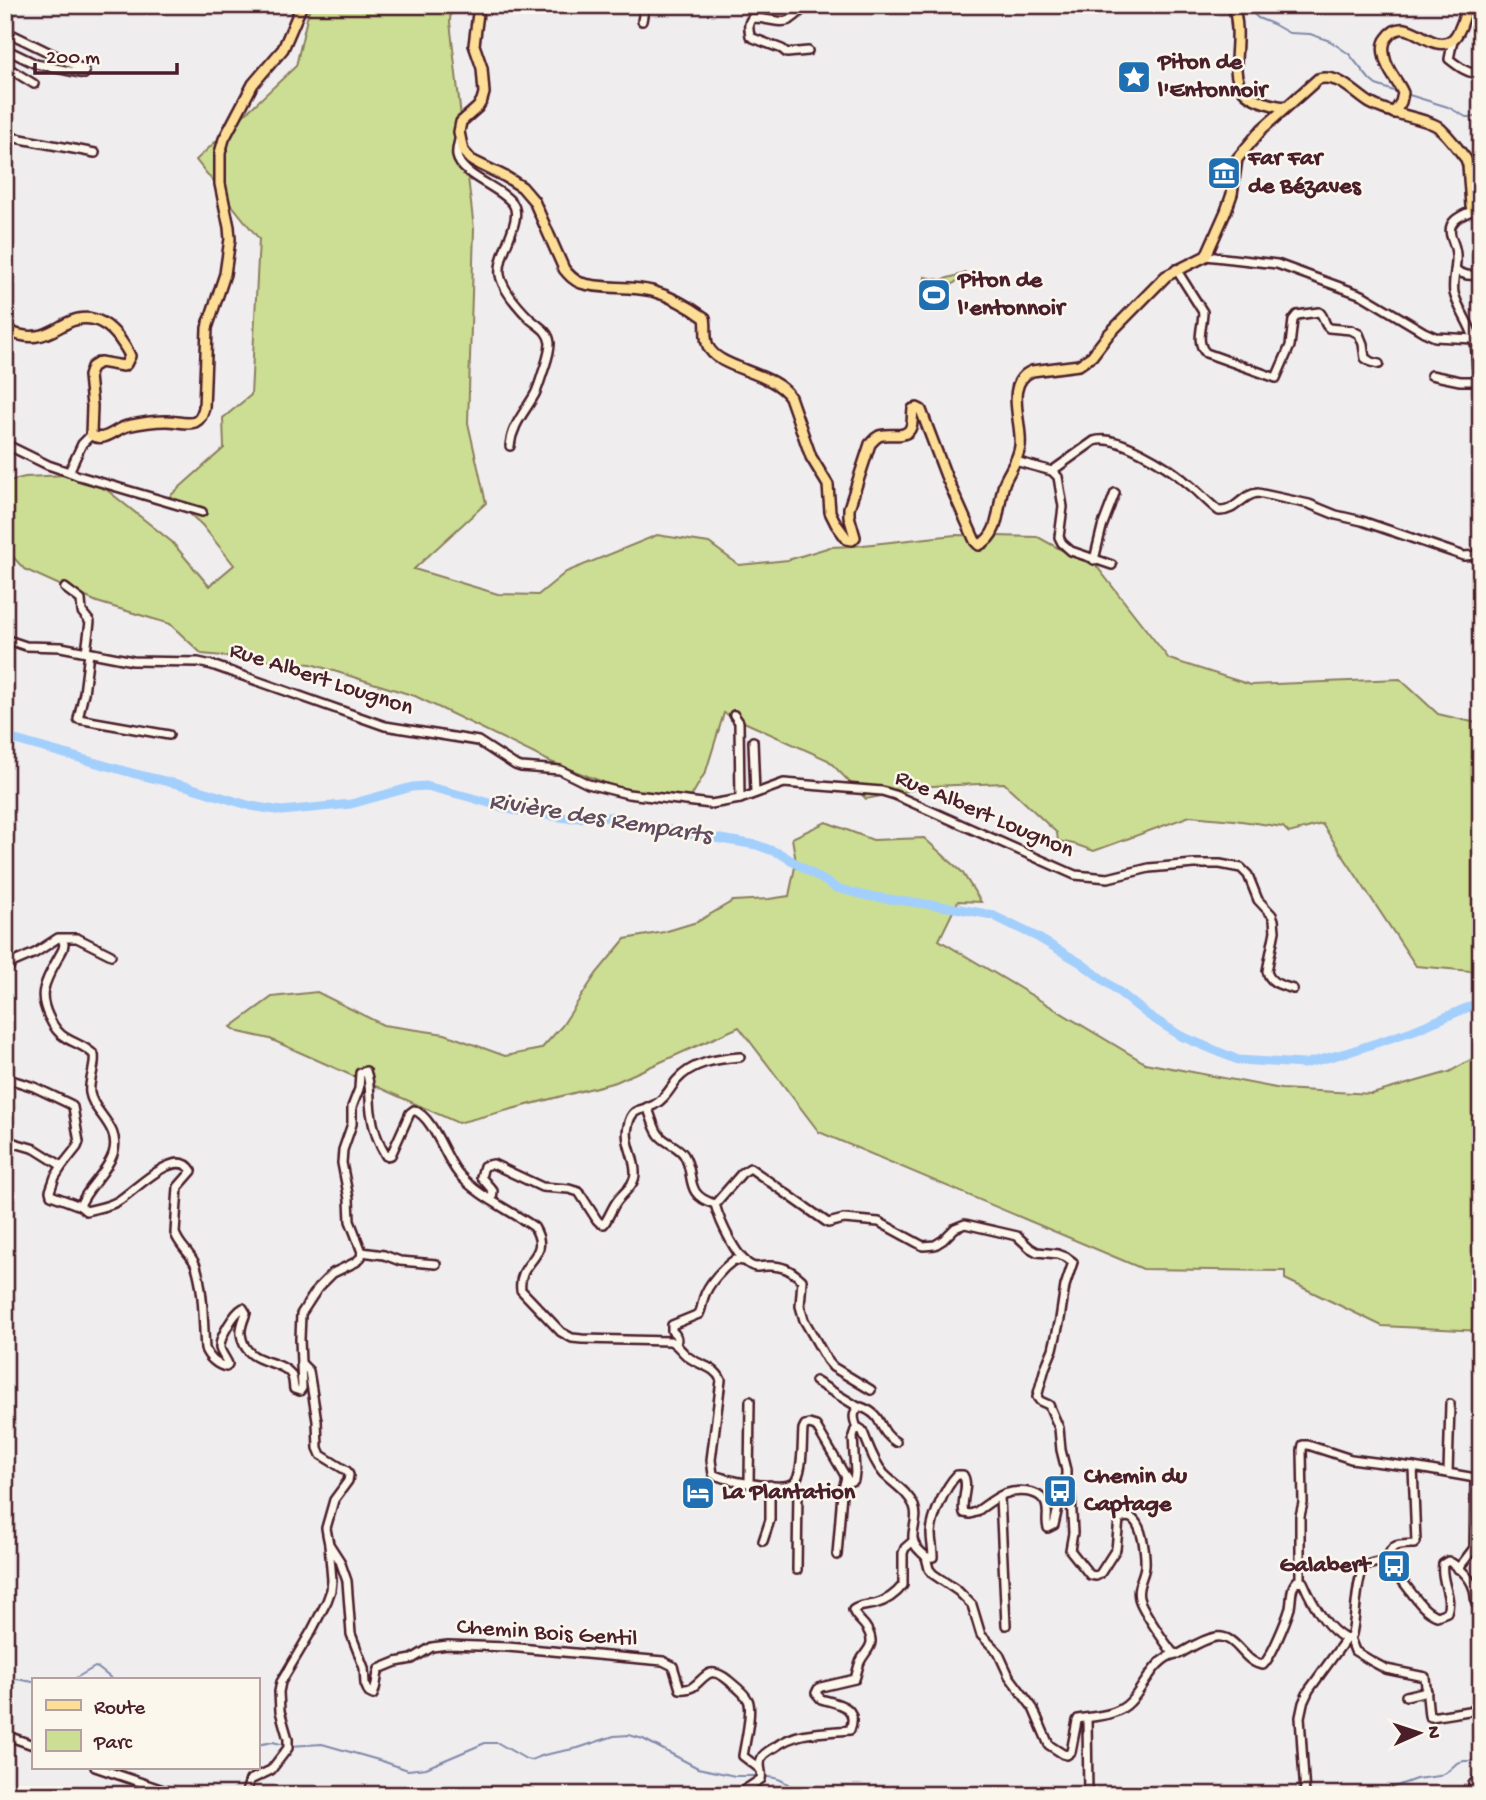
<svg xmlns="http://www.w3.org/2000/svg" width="1486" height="1800" font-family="'Gochi Hand',sans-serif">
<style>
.green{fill:#ccde93;stroke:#8b7e5f;stroke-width:2}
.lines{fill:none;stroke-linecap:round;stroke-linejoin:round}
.stream{stroke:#7f89a9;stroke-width:2}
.river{stroke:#a3cffd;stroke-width:9}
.minor-casing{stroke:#4a1f2b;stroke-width:12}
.major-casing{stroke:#4a1f2b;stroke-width:14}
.minor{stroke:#fbf7ec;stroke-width:7}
.major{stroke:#fcde96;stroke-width:9}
.labels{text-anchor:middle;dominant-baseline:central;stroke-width:5;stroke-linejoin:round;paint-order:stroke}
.poi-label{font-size:24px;font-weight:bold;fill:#4a1f2b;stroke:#fbf7ec;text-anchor:start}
.street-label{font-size:24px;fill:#4a1f2b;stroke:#fbf7ec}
.water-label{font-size:26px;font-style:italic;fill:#604b60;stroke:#fbf7ec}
</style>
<rect width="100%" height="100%" fill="#f0edef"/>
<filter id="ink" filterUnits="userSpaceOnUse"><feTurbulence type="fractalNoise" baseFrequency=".0143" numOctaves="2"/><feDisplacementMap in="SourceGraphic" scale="14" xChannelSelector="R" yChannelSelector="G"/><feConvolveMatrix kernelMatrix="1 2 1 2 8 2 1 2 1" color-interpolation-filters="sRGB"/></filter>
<g filter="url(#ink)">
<!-- green -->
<g class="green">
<path d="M310,5H451L450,22L474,229L468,423L486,503L414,569L498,594L538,595L566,572L657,535L709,543L739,565L788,560L830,547L854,546L955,535L1038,537L1076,558L1087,554L1169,659L1251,685L1400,679L1438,714L1481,724V972L1416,966L1322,824L1289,833L1283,827L1234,820L1190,816L1094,851L1074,844L1058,841L1057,833L1004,783L932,786L866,799L828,760L724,713L706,771L691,797L624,790L551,762L415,696L311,664L202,654L170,624L97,602L24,569L5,548V482L25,477L87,474L172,542L209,586L234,565L202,525L170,496L224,448L223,418L251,395L259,239L196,160L296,66Z"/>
<path d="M966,273L931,303L924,288L925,277L941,280Z"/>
<path d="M826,822L873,840L924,838L962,872L981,902L958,901L939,940L1145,1063L1281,1089L1372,1094L1449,1072L1481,1054V1331L1382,1326L1285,1279V1271L1143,1269L819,1132L739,1027L616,1082L458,1123L270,1039L239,1032L231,1027L272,997L317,992L383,1025L445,1034L505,1056L541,1049L562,1026L596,974L625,939L664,932L697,922L733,901L769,899L789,896L796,862L792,838Z"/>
</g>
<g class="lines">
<!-- stream -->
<g class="stream">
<path d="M1244,5L1258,18L1273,24L1289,33L1310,34L1330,41L1349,54L1370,80L1376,85L1397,92"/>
<path d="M1406,94L1448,107L1466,117H1481"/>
<path d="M5,1677L33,1682"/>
<path d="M74,1679L95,1667L98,1668L112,1679"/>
<path d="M257,1745L273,1742L284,1745"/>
<path d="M290,1746L322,1744L382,1761L408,1770L426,1768L485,1743H498L526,1759L531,1760L544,1755L578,1748L614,1736L629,1735L643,1739L698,1768L735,1776H758"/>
<path d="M767,1777C781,1777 791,1785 800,1795"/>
<path d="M1372,1795L1416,1779L1439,1776L1446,1773L1457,1763L1464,1761H1472L1481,1756"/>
</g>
<!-- river -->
<path class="river" d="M5,737L132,773L186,786L251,806L282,811L351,804L412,787L426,786L469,797L512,810L567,818L612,817L678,832L757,845L781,854L836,888L867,896L955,908L992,915L1037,937L1081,963L1118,991L1148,1015L1181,1036L1238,1060L1304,1064L1349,1052L1412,1031L1481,1002"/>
<!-- minor casing -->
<g class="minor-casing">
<g id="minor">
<path d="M806,5C784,32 780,18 752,18C747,24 749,29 750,36L753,38L782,49L787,53L808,51"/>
<path d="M642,21L645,5"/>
<path d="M5,31L83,69L85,72L84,74"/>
<path d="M1453,40L1449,59C1459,67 1468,74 1481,74"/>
<path d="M5,49L36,64L84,74"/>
<path d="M5,66L34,84"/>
<path d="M5,136L95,153"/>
<path d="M459,140C458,145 456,150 457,156C461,176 501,187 513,204C524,220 497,253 500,275C503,291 519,308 530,319C538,326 549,331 550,343C550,352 547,360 544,369C541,377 539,386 535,394C525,412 512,425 510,446"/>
<path d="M1474,210C1460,216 1445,221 1452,239C1454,245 1456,249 1456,255C1457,268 1452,280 1454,293C1458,309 1469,322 1474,338C1478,354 1474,371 1481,387"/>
<path d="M1206,256L1277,264L1362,295L1424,332L1435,337L1474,339"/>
<path d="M1176,269L1203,312C1203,327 1195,342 1206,353L1276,378L1290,346L1293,320L1297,315L1319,312C1325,316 1323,324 1329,328L1351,330L1359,334L1363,344L1365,358L1371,362L1379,364"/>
<path d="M1455,271L1467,275L1481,276"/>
<path d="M1431,375L1460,381H1478"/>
<path d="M5,444L48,465L69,472L82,444L91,435"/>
<path d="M1015,461L1052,471L1058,477L1063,507L1059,537L1062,543L1071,551L1112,565"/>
<path d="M1052,471L1094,441C1116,433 1169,467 1186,482C1198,491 1207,502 1219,511C1236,512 1242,494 1258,493L1309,504L1336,515L1362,521L1464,556L1478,555L1481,549"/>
<path d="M69,472L79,476L202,512"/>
<path d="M1094,560L1102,527L1115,493"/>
<path d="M65,588L81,600L82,612L90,622L86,652"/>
<path d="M5,639L26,646L61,647L133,661L198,662L212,665L385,726L478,741L515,765L521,767L560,770L588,784L628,794L711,804L740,799L784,783L882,791L895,795L1075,875L1108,878L1149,868L1194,864H1220L1241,868L1248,875L1258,900L1272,915L1274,920L1275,931L1267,971C1270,984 1282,985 1293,989"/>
<path d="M89,653L84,693L78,719L169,735"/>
<path d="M734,715L739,722L740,799"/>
<path d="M753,741L755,793"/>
<path d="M62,939L64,944L63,949C57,961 47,975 44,989C40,1004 53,1031 66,1038C76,1044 86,1046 94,1055C96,1068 88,1081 90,1093C93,1113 122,1127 113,1154C106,1174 87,1187 80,1206"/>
<path d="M5,970L14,962L35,953L58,938H77L111,955"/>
<path d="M5,1078L34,1087L70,1104L73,1107L79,1142L77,1147L62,1166L55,1177L50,1191L51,1195L80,1206L86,1211C97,1208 108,1207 118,1201C134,1192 176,1145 192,1171L178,1187L175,1233C179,1246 191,1253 196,1266C204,1292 203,1322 205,1349C209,1358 217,1365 226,1367L228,1364C226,1359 221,1353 220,1348C219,1338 234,1313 243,1308L246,1313C244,1319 240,1327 241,1334C245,1366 278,1358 290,1373C294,1378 293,1383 294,1389L300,1391L302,1388L300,1339L301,1314L318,1288L333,1273L356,1262L361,1257L362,1252L350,1221L349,1199L342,1163L343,1150L352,1124V1107L359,1089L360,1073L366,1071C371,1084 369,1098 371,1112C373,1127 378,1143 386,1156L391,1155L410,1113L414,1110C434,1118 444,1156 458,1173C478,1197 509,1209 534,1227C553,1258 517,1260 521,1290L561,1332L572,1338L582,1339L670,1341C677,1344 681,1351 687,1356C699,1366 714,1365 721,1380L711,1460L713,1474C726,1481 775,1489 789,1485C793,1484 795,1483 797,1478C803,1467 802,1442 803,1429L805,1425L809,1424L816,1426L846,1477L849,1482L854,1480L855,1473L853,1436L855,1430L859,1428L862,1430C869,1446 873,1461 884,1474C894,1484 908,1492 914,1506C921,1524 904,1536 920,1551C925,1556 926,1558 933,1557C933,1549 931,1541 931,1533C932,1517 945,1487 957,1475H963C970,1486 960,1501 964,1513L970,1514L976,1512C985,1506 994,1498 1004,1494C1016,1490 1038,1489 1045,1502C1050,1511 1045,1520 1048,1528L1054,1525L1060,1499L1066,1490"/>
<path d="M647,1107C652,1116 653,1130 661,1137C668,1144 678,1146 684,1155C696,1175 683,1195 715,1204"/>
<path d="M11,1142L35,1149L62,1166"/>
<path d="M492,1199L493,1191L481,1177L484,1166L493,1164L542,1187L569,1189L579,1192L597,1220L600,1223L604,1224C609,1217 612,1208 617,1201C623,1193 635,1185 635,1174C636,1158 624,1143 628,1126C632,1106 641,1112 654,1105C664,1100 670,1089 676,1081C692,1062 717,1059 740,1057"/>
<path d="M715,1204L742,1173L750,1168L828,1223L844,1219L879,1222L923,1246L935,1245L943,1240L955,1228L965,1224L1017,1236L1030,1248L1037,1252L1058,1254L1066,1257L1073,1262L1065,1286L1060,1319L1053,1349L1045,1368L1037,1397L1040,1401L1049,1405L1059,1428L1061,1450L1066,1470V1490"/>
<path d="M715,1204C719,1219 738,1265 756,1267C758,1267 765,1266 767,1266C782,1265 791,1270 802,1280L800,1306L804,1320L827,1360L833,1367L871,1390"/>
<path d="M362,1252L384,1255L400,1261L436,1264"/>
<path d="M676,1344C678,1338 677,1335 672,1331V1325L699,1314C702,1308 702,1303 704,1297C708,1284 723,1268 734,1260L745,1261"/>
<path d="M301,1363L309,1371L317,1421L318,1448L321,1455L347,1471L349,1475L348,1481L334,1500L326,1528L327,1534L329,1544L340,1561L347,1581L351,1634L364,1668L365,1684L369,1693L373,1695C377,1686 376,1678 379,1669L396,1662L412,1659L432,1647L448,1645L508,1647L663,1661L673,1666L680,1689C695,1691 697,1681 708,1674C715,1670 723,1676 728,1680C735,1686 744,1692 748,1700C753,1710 745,1743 743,1756L760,1769"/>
<path d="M815,1381L858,1407"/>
<path d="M857,1428C854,1420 851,1411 861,1407C886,1416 876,1430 896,1442"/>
<path d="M1448,1473L1450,1404"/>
<path d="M749,1483L750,1401"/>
<path d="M794,1483L798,1487L797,1570"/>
<path d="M1066,1490L1071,1495L1073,1533L1070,1550L1090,1575L1096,1576L1100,1574L1116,1549L1119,1520C1141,1505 1146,1552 1145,1566C1144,1577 1136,1586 1139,1598C1141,1608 1165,1643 1173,1653L1179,1654C1190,1648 1203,1639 1216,1637C1237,1634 1243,1663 1263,1665C1272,1656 1286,1621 1290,1608C1292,1598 1290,1588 1297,1581L1303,1582C1312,1603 1325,1628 1346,1639"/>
<path d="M1000,1497L1006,1625"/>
<path d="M763,1541L770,1520V1485"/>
<path d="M837,1555L842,1493L846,1477"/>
<path d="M926,1557L929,1569L933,1574L958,1591L972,1605L981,1635L998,1652L1009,1676L1033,1708L1049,1745L1063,1754L1067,1755L1071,1752L1077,1721L1078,1719C1096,1716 1117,1716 1130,1702C1144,1688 1155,1657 1176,1654"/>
<path d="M1385,1565C1392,1544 1392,1545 1414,1544L1416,1542L1413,1467"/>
<path d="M1458,1569L1474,1548L1475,1477"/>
<path d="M1300,1581V1516L1303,1503L1302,1450L1303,1445H1308L1351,1459L1413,1467L1481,1479"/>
<path d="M1350,1638L1355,1651L1373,1662L1386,1669L1425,1677L1429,1716L1431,1717L1481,1709"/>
<path d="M1406,1696L1427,1691"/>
<path d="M1087,1718L1088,1795"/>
<path d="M5,1735L33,1745"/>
<path d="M95,1767L178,1795"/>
<path d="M249,1795L247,1789L250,1780L271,1770L288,1748V1739L280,1711L279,1692L281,1682L312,1630L327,1601L331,1590L332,1580L329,1545"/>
<path d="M741,1795L746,1789L761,1779C763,1771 757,1765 762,1757C764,1753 770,1750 775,1747C799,1730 822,1733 850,1730C859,1706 839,1704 821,1699L816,1693L818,1689L821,1687L855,1679C857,1673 858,1667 860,1662C866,1649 877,1646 867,1629C863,1621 856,1619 853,1610C860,1605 867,1606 875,1604C886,1601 896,1594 903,1585V1553L905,1548L912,1542"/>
<path d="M1305,1795L1300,1717L1303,1703L1309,1690L1346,1639L1350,1638L1352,1634C1356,1618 1356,1582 1363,1569C1367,1564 1373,1563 1379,1562C1406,1573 1414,1608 1437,1616L1447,1612C1453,1596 1440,1581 1443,1564L1448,1561C1457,1565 1470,1577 1473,1587C1475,1592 1475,1599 1476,1604L1481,1608"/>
<path d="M1473,1795V1784L1481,1776"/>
</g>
</g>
<!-- major casing -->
<g class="major-casing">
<g id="major">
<path d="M479,5L474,45L482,68L484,93L482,100L478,107L461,122L459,132L463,151L471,160L506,177L522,187L534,201L564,269C569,275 573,280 581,283C603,290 629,285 652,291C670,296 690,307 705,318C707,327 704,337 708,346C717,369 775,372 790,397L811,457L828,485L830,512L836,524L847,539L852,540L855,537L849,516V508L870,444C873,441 875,438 879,436C888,432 907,440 911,427C913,422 912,415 913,409L917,408L921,410L946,476L975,541L979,545C1002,535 997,501 1005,481C1010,470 1019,458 1020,446C1023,423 1003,383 1032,371L1079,365L1092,356L1108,335L1166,276L1206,256L1226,211L1232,194L1237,159L1262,129L1318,79C1338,73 1354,93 1370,103C1390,115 1419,116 1437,126C1448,134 1457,148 1466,159L1468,165L1471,206L1474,210L1481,207"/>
<path d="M1233,5C1249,56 1208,96 1285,107"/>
<path d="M1394,113L1401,102L1403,93C1398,81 1388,72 1385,59C1383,51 1382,44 1387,38C1407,10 1430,56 1452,40C1461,33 1464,16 1468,5"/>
<path d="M5,330C16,334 26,338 37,336C48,335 57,328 67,323C88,313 105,320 119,338C123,344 127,349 130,356L126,364L123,366L100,362L92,367L89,376L92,406L91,435C104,443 114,430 127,426C140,423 154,421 167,421C176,421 187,425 195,422C201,419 202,414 204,408L207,328L225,274L230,239L229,227L220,184V153L224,139L253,84L283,49L302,5"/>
</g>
</g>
<!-- minor -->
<use href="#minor" class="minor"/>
<!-- major -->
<use href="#major" class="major"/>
</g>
</g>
<!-- icons -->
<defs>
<g id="sight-square" transform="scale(1.75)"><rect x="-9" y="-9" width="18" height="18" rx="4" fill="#1f6fb2" stroke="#fbf7ec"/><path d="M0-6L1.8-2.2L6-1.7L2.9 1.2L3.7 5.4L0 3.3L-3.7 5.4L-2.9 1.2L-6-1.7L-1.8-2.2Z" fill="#fff"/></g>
<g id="museum-square" transform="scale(1.75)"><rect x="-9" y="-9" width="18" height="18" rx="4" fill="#1f6fb2" stroke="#fbf7ec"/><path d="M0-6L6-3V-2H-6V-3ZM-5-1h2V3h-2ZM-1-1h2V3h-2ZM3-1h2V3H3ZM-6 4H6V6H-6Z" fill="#fff"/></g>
<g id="stadium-square" transform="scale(1.75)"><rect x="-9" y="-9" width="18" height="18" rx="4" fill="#1f6fb2" stroke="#fbf7ec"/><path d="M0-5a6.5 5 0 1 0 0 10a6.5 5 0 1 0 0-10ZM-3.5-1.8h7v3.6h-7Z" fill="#fff"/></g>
<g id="bus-square" transform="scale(1.75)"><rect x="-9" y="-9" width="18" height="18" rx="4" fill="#1f6fb2" stroke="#fbf7ec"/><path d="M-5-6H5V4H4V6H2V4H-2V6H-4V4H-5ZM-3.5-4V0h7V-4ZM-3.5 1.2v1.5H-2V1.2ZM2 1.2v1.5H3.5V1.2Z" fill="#fff"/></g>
<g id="hotel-square" transform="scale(1.75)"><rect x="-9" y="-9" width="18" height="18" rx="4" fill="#1f6fb2" stroke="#fbf7ec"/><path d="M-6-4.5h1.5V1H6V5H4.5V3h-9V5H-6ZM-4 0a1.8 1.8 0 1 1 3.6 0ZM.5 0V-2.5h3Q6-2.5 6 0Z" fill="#fff"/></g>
</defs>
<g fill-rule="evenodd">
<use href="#sight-square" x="1134" y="77"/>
<use href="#museum-square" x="1224" y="173"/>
<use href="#stadium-square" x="934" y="295"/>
<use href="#bus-square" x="1060" y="1491"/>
<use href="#hotel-square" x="698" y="1493"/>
<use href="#bus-square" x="1394" y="1566"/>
</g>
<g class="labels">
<!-- poi labels -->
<g class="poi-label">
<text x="1158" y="63">Piton de<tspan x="1158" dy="28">l'Entonnoir</tspan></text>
<text x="1248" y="159">Far Far<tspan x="1248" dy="28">de Bézaves</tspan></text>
<text x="958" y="281">Piton de<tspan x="958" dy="28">l'entonnoir</tspan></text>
<text x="1084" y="1477">Chemin du<tspan x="1084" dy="28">Captage</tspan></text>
<text x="722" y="1493">La Plantation</text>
<text x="1370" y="1566" text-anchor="end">Galabert</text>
</g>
<!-- street labels -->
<g class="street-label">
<text transform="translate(321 680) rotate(18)">Rue Albert Lougnon</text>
<text transform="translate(984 815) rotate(23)">Rue Albert Lougnon</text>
<text transform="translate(547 1634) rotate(4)">Chemin Bois Gentil</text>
</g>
<!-- water labels -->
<g class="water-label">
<text transform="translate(600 820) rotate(9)">Rivière des Remparts</text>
</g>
</g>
<!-- margin -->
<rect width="1486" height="1800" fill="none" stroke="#fbf7ec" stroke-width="28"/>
<rect x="14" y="14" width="1458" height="1772" fill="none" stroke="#4a1f2b" stroke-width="2.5" filter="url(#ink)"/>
<!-- legend -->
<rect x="32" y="1678" width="228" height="91" fill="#fbf7ec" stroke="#b4a19f" stroke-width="2"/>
<rect x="46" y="1700" width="35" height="10" fill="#fcde96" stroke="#b4a19f" stroke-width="2"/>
<text x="94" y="1713" font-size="21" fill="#4a1f2b">Route</text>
<rect x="46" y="1730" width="35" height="21" fill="#ccde93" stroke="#b4a19f" stroke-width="2"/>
<text x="94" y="1748" font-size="21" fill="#4a1f2b">Parc</text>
<!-- north arrow -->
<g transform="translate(1419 1733) rotate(87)" stroke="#fbf7ec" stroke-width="5" paint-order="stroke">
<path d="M0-5L12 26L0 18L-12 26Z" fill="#4a1f2b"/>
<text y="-10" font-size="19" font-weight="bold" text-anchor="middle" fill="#4a1f2b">N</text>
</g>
<!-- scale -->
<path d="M35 63v10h142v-10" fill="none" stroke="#4a1f2b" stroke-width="3.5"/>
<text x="46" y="63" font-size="21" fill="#4a1f2b" stroke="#fbf7ec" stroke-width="5" paint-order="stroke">200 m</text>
</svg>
